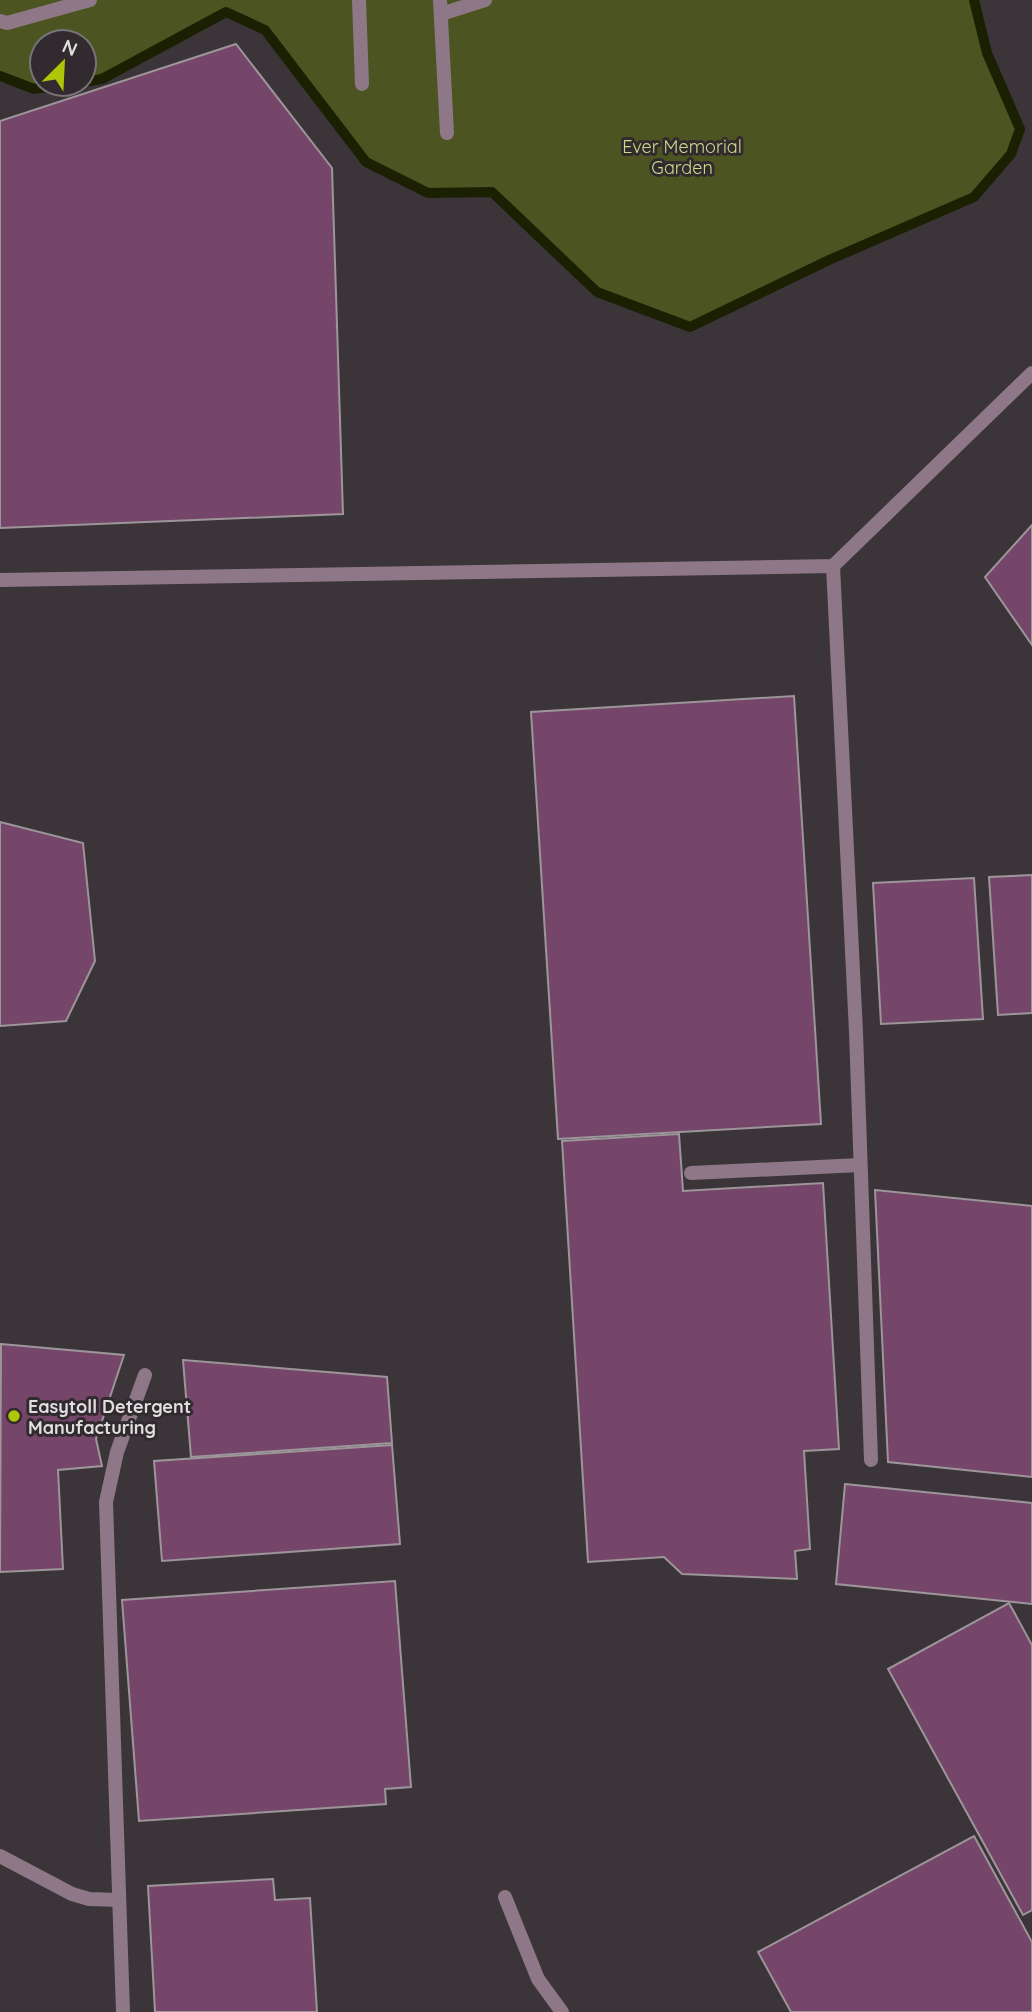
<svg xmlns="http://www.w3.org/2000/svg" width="1032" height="2012" font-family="Quicksand,sans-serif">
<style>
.green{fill:#4c5521}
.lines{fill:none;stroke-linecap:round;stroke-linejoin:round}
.stream{stroke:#1b2003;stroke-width:10}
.building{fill:#754669;stroke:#9c9599;stroke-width:2}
.lane{stroke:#8e7887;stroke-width:14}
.street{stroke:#8e7887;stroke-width:14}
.poi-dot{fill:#aec508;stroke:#312b2f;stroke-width:2.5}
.labels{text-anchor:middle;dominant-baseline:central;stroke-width:6;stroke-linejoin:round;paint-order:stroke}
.park-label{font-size:18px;fill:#cbdc87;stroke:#312b2f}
.poi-label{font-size:18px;font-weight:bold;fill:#e1dee0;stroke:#312b2f;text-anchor:start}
</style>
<rect width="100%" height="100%" fill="#3b3539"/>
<!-- green -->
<path class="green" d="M0,0H974L987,53L1020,129L1011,154L974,197L829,260L690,327L597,292L492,192L428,193L366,162L264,30L225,12L102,79L84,82V42H42V84H69L34,89L0,76Z"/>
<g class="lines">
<!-- stream -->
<g class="stream">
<path d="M0,76L34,89L69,84"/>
<path d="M84,82L102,79L226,12L265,30L366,162L428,193L492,192L597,292L690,327L829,260L974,197L1011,154L1020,129L987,53L974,0"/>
</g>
</g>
<!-- building -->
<g class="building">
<path d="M236,44L332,168L343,514L0,528V121Z"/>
<path d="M1032,525V645L985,577Z"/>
<path d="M794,696L821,1124L558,1139L531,712Z"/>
<path d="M0,822L83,843L95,961L66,1021L0,1026Z"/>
<path d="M1032,875V1013L998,1015L989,877Z"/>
<path d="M974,878L983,1019L881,1024L873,883Z"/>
<path d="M679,1134L683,1191L823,1183L839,1449L804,1451L810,1549L795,1551L797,1579L682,1574L664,1557L588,1562L562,1141Z"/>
<path d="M875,1190L1032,1206V1477L888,1462Z"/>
<path d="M1,1344L124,1355L96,1439L102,1466L58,1470L63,1569L0,1572Z"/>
<path d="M183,1360L387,1377L392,1443L191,1457Z"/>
<path d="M392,1445L400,1544L162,1561L154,1461Z"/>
<path d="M845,1484L1032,1503V1604L836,1584Z"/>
<path d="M395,1581L411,1787L385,1789L386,1804L139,1821L122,1600Z"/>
<path d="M1009,1603L1032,1645V1910L1023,1915L888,1669Z"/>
<path d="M974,1836L1032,1942V2012H791L758,1952Z"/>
<path d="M273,1879L275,1900L310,1898L317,2012H155L148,1886Z"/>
</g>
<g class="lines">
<!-- lane -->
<g class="lane">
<path d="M359,0L362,84"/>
<path d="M440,0L447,133"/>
<path d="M441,14L485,0"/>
<path d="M0,21L7,23L90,0"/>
<path d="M833,566L856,1032L871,1460"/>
<path d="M0,580L833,566L1032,373"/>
<path d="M691,1173L860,1165"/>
<path d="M0,1856L72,1894L89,1899L119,1900"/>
<path d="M123,2012L106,1502L117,1452L145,1375"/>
</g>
<!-- street -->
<path class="street" d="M505,1897L538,1979L562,2012"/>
</g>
<!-- markers -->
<circle class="poi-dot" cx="14" cy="1416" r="7"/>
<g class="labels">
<!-- park labels -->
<g class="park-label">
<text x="682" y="146">Ever Memorial<tspan x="682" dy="21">Garden</tspan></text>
</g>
<!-- poi labels -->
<g class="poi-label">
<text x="28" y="1406">Easytoll Detergent<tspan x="28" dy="21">Manufacturing</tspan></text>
</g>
</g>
<!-- north arrow -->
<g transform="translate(63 63) rotate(24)"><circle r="33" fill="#312b2f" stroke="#777376" stroke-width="2"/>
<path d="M0-5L12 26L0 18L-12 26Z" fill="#aec508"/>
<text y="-10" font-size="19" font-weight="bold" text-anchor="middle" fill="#e1dee0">N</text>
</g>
</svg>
